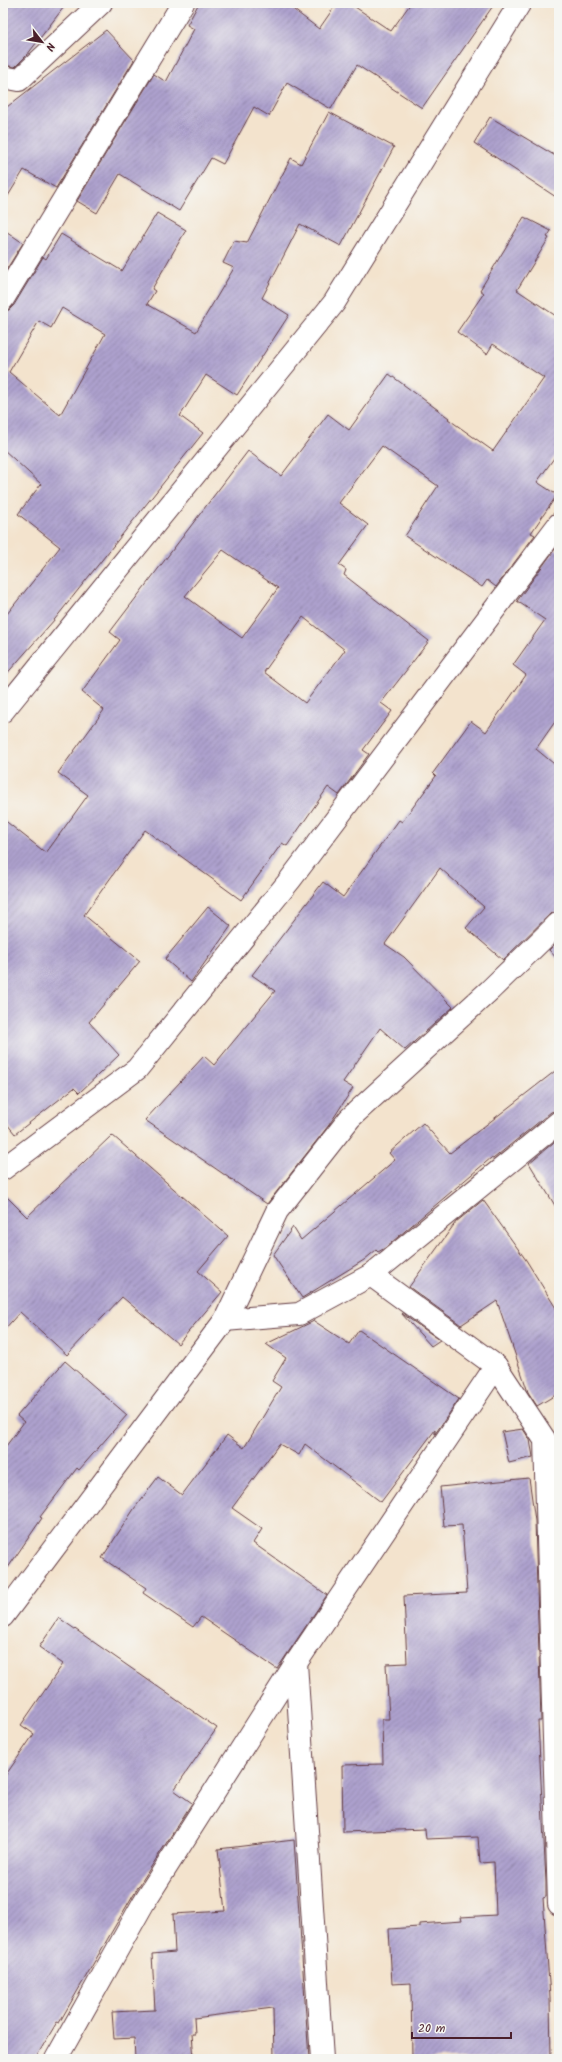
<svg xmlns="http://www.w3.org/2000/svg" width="562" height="2062" font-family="Kalam,sans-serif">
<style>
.building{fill:url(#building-hatch);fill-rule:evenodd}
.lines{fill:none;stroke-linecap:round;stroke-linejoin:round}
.street-casing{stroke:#633c43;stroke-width:24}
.street{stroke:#fff;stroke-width:22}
</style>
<defs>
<pattern id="building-hatch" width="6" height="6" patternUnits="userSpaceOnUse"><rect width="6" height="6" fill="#ada1ce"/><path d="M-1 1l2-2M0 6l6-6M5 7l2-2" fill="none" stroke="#8f83a7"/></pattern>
</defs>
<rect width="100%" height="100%" fill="#f6f6f2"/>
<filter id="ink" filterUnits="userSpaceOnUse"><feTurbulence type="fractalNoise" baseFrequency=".025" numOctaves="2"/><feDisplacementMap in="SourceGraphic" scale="8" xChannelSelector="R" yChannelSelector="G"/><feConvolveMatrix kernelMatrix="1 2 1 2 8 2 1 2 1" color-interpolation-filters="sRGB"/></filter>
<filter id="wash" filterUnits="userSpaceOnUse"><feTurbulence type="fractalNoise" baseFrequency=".012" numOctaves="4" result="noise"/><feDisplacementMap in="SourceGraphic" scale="16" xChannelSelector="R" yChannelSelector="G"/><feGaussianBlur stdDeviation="0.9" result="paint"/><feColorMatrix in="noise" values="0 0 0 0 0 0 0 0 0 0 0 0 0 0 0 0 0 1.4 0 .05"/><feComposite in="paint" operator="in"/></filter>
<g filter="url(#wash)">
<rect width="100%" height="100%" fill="#f3e3cd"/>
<g id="blocks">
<!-- building -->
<g class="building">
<path d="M3,3H67L27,55L15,67L3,65Z"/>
<path d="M199,3H285L319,29L337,3H349L391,31L411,3H495L422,108L357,65L331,109L287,83L269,116L254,107L223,164L211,158L179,211L120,174L97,213L77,201L154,74L166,82L194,29L187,25Z"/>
<path d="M106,30L134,60L56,188L24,170L3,204V110Z"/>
<path d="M329,112L394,147L341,246L300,224L262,298L289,315L237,395L206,375L180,416L203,433L55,619L3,678V619L60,547L18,514L41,484L3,449V311L9,310L14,305L43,257L46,259L61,234L122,271L157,213L186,230L152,289L155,291L147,304L196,332L234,268L223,263L234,241L247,243L291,158L301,164ZM62,308L105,334L60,415L9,372L39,321L51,328Z"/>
<path d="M490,117L559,158V199L474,143Z"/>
<path d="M524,217L551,231L547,237L549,238L517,290L559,318V451L537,482L557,495L531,533L535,535L496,587L487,580L482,587L405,536L438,486L382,446L339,503L368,525L339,565L346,570L344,575L429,641L381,703L392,711L363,750L369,754L339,795L328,787L287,846L282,843L241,900L145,830L84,915L140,961L89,1022L119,1055L79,1093L74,1088L15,1134L3,1119V819L46,853L88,795L58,773L104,710L82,692L120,640L110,632L248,451L281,476L328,414L349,430L389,374L449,418L448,419L493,451L544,378L493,344L487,354L457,332L484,293L480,290ZM223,550L278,588L242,638L185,596ZM303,617L345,650L305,703L264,672Z"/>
<path d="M3,229L23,243L3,275Z"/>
<path d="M555,549L559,552V716L536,749L559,768V911L550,914L503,960L466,928L484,907L440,868L385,944L404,957L453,1007L405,1050L380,1028L343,1082L353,1088L329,1125L267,1204L145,1120L204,1056L214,1065L275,991L252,975L323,882L343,897L399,820L402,822L436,776L433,773L471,721L486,732L526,675L513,665L545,620L517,601Z"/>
<path d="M208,907L231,926L191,982L165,959Z"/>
<path d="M559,940V961L549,950Z"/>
<path d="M559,1068V1110L551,1112L493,1159L491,1158L385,1248L378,1252L376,1250L364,1260L302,1298L273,1255L293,1227L301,1240L395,1160L389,1153L423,1123L450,1153Z"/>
<path d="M112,1135L228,1236L198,1271L222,1292L178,1344L122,1297L67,1355L20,1312L3,1331V1193L27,1217Z"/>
<path d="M559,1138V1212L529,1163Z"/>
<path d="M483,1200L526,1260L559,1313V1393L537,1406L528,1392L497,1301L461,1325L409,1287L456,1222Z"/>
<path d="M401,1313L440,1340L431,1346Z"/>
<path d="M314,1321L349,1344L359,1330L459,1399L435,1434V1430L381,1502L305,1444L299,1455L279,1444L232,1508L262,1529L253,1543L327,1595L277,1669L201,1617L193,1627L143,1593L146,1588L102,1558L134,1509L158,1477L182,1495L227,1435L244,1448L281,1387L272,1381L286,1358L266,1344Z"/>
<path d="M65,1361L127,1415L79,1470L77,1468L40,1517L42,1518L3,1575V1450L24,1422L17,1416Z"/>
<path d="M523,1429L530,1440L533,1457L509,1463L502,1432Z"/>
<path d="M529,1478L535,1521L541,1721H538L546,1882V1897L543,1898L550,1997L551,2059H412L411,1983L392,1984L389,1929L419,1927V1924L462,1921L461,1917L496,1915L494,1862L480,1863L478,1837L426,1839L425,1829L343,1832L342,1765L383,1764L382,1719H389L386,1664L407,1663L404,1596L467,1593L462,1525L444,1526L440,1487Z"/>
<path d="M59,1618L217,1728L174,1790L192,1803L133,1895L59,2023L57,2022L35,2059H3V1779L34,1734L21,1725L63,1664L39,1647Z"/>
<path d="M294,1840L309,2059H274L273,2008L194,2018L195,2034H192L194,2059H135L134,2038L114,2039L112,2012L155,2010L152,1954L175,1952L173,1914L225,1911L218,1849Z"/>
</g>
</g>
</g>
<g filter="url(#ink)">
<use href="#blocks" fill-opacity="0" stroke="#633c43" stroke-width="1"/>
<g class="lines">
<!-- street casing -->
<g class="street-casing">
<g id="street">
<path d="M3,77L19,80L101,3"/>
<path d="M3,299L183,3"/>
<path d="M3,711L334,303L520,3"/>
<path d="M3,1169L137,1069L290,880L559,524"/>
<path d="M371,1275L496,1366L545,1440L559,1904"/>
<path d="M225,1320L299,1314L371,1275L559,1122"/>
<path d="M3,1616L225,1320L277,1211L350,1118L490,990L559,923"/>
<path d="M296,1663L322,2059"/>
<path d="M56,2059L144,1902L296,1663L496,1366"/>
</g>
</g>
<!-- street -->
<use href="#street" class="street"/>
</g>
</g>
<!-- margin -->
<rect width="562" height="2062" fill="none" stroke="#f6f6f2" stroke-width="16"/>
<!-- north arrow -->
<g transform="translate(42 42) rotate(121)" stroke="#f6f6f2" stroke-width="3" paint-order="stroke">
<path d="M0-3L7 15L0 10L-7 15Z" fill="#4a1f2b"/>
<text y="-6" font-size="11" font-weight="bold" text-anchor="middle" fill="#4a1f2b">N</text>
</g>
<!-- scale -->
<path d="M412 2032v6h99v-6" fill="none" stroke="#4a1f2b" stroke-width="2"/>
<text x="418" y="2032" font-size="12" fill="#4a1f2b" stroke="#f6f6f2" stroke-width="3" paint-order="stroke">20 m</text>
</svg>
